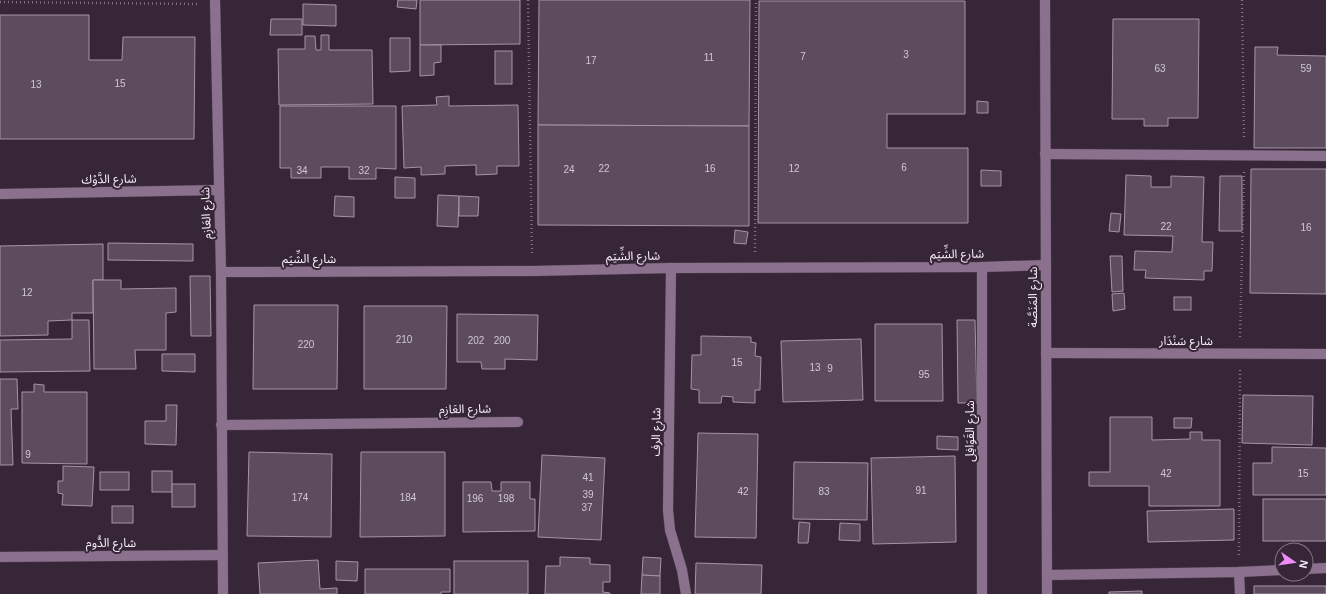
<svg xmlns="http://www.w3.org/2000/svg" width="1326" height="594" font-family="Helvetica,'Noto Sans Arabic',sans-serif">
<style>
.building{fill:#5d4c5e;stroke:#a793a8}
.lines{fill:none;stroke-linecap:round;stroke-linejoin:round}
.minor-casing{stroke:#514252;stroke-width:11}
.path{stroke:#7d6f7d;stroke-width:2.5;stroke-dasharray:1 3;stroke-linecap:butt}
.minor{stroke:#8b718d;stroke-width:10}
.labels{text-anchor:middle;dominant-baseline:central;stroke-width:4;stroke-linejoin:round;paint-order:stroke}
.number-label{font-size:10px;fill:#d3c6d3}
.street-label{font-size:12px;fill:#faeffa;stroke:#362637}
</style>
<rect width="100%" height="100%" fill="#362637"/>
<!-- building -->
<g class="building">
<path d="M398,0H417L416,9L397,7Z"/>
<path d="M420,0H520V44L420,45Z"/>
<path d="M539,0H750L749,126L538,125Z"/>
<path d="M759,1H965V114H887V148H968V223H758Z"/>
<path d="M303,4L336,5V26L303,25Z"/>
<path d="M0,15H89V60H122L123,37H195L194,139H0Z"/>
<path d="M271,19H302V35H270Z"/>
<path d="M1113,19H1199L1198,118H1168V126H1144V119H1112Z"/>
<path d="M321,35H329V50H372L373,104L279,105L278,49H305V36H315L316,50H321Z"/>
<path d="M390,38H410V71L390,72Z"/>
<path d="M420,45H441V62L434,63V75L420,76Z"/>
<path d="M1255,47H1278L1277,55L1326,56V148H1254Z"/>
<rect x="495" y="51" width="17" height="33"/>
<path d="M449,96V106L518,105L519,166H497V174L476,175V165L445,166V174L421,175V167L404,168L402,106L437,105L436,97Z"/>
<path d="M977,101L988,102V113H977Z"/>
<path d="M280,106H396V169L376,168V179H349V167H321V178H291V168H280Z"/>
<path d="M538,125L749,126V226L538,225Z"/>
<path d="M1251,169H1326V294L1250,293Z"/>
<path d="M981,170L1001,171V186H981Z"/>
<path d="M1126,175L1151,176V187H1171V176L1204,177L1202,242H1213L1212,271H1204V280L1145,278L1146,270H1134L1135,251L1172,252L1173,236L1124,235Z"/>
<path d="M1220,176H1242V231H1219Z"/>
<path d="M395,177L415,178V198H395Z"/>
<path d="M438,195L459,196L458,227L437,226Z"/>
<path d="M335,196L354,197V217L334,216Z"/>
<path d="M459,196L479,197L478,216H459Z"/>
<path d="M1111,213L1121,214L1119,232L1109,231Z"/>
<path d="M735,230L748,232L746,244L734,243Z"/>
<path d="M108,243L193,244V261L108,260Z"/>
<path d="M103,244V280H93V313H72V320L48,321V335L0,336V246Z"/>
<path d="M1110,256H1122L1123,291L1112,292Z"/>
<path d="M190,276H210L211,336H191Z"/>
<path d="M93,280H121V289L176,288V312L166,313V350H135L136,369H94Z"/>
<path d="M1124,293L1125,309L1113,311L1112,294Z"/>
<rect x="1174" y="297" width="17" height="13"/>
<path d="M254,305H338L337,389H253Z"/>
<path d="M364,306H447L446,389H364Z"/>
<path d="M457,314L538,315L537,360L505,359V369H482L481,362H457Z"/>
<path d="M72,320H89L90,371L0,372V340L72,339Z"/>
<path d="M957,320H975L977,403H958Z"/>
<path d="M875,324H942L943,401H875Z"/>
<path d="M701,336L751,337V342L756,343L755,356L761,357L760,390H755V403L733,402V397L722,396L721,403H699V390L691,389L692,355H701Z"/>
<path d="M861,339L863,400L783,402L781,341Z"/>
<path d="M162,354H195V372L162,371Z"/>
<path d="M0,379H17L18,409H11L13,465H0Z"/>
<path d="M34,384L44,385V392H87V464L22,463V392H34Z"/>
<path d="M1243,395L1313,396L1312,445L1242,443Z"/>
<path d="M166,405H177L176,445L145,444V421H166Z"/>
<path d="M1110,417H1152V440L1190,439V432H1202V440H1220V506H1149V486H1089V472H1110Z"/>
<path d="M1174,418H1192L1191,428H1174Z"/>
<path d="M698,433L758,434L756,538L695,537Z"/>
<path d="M937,436L958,437V450L937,449Z"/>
<path d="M1272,447L1326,448V495H1253V463H1272Z"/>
<path d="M249,452L332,454L331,537L247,536Z"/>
<path d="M361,452H445V536L360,537Z"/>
<path d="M542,455L605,458L601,540L538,537Z"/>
<path d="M955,456L956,542L873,544L871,458Z"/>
<path d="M794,462L868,463L867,520L793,519Z"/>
<path d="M63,466L94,467L92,506L62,505L63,494L58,493V481H63Z"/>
<rect x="152" y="471" width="20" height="21"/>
<rect x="100" y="472" width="29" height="18"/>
<path d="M463,482H491L492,491H501V482H530V499H535V531L463,532Z"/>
<rect x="172" y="484" width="23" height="23"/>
<rect x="1263" y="499" width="63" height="42"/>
<rect x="112" y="506" width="21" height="17"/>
<path d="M1234,509V540L1148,542L1147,511Z"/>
<path d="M799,522L810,523L808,543H798Z"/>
<path d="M840,523L860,524V541L839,540Z"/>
<path d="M560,557L590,558V564L610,565V582H603V592L610,593V594H545L546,566H560Z"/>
<path d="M643,557L661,558L660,576L642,575Z"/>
<path d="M318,560L320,589L337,588V594H260L258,563Z"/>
<path d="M336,561L358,562L357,581L336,580Z"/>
<rect x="454" y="561" width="74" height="33"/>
<path d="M696,563L762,565L761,594H695Z"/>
<path d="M365,569H450V592H441V594H365Z"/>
<path d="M642,575L660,576V594H641Z"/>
<rect x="1254" y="586" width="72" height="8"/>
<path d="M1142,591V594H1109V592Z"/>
</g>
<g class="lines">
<!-- minor casing -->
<g class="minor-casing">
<g id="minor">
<path d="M215,0L221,272L223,594"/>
<path d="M1045,0L1047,594"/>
<path d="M1045,154L1326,156"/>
<path d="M0,194L218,190"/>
<path d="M982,267V594"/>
<path d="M671,268L668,510L670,530L682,570L686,594"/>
<path d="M221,272L532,271L671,268L982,267L1046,265"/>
<path d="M1046,353L1326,354"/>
<path d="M221,425L518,422"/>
<path d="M0,557L222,555"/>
<path d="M1306,569L1326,568"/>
<path d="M1239,572L1240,594"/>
<path d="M1047,575L1239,572L1282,570"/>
</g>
</g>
<!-- path -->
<g class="path">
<path d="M528,0L532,255"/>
<path d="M1242,0L1244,139"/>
<path d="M0,2L199,4"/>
<path d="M755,252L756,0"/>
<path d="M1240,337L1244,172"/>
<path d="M1239,555L1240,370"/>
</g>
<!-- minor -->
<use href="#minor" class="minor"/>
</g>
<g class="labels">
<!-- number labels -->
<g class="number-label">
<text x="906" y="54">3</text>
<text x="803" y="56">7</text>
<text x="709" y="57">11</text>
<text x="591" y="60">17</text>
<text x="1160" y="68">63</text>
<text x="1306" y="68">59</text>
<text x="120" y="83">15</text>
<text x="36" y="84">13</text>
<text x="904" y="167">6</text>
<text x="604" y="168">22</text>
<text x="710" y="168">16</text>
<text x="794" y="168">12</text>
<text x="569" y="169">24</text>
<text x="302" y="170">34</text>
<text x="364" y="170">32</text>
<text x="1166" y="226">22</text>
<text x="1306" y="227">16</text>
<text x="27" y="292">12</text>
<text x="404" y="339">210</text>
<text x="476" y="340">202</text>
<text x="502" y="340">200</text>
<text x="306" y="344">220</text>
<text x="737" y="362">15</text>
<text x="815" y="367">13</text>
<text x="830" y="368">9</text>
<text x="924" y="374">95</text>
<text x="28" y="454">9</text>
<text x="1166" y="473">42</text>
<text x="1303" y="473">15</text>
<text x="588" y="477">41</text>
<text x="921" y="490">91</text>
<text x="743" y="491">42</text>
<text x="824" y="491">83</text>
<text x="588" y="494">39</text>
<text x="300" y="497">174</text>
<text x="408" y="497">184</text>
<text x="475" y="498">196</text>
<text x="506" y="498">198</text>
<text x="587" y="507">37</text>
</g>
<!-- street labels -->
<g class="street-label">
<text transform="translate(109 179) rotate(-1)">شارع الدَّوْك</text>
<text transform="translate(206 213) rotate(-92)">شارع العَازِم</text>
<text transform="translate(957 254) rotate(-1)">شارع الشِّيَم</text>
<text transform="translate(633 256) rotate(-1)">شارع الشِّيَم</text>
<text x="309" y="259">شارع الشِّيَم</text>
<text transform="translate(1033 297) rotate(-90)">شارع المَنَصَّة</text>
<text x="1186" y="341">شارع سَنْدَار</text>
<text transform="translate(465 409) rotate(-1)">شارع العَازِم</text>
<text transform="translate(970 431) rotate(-90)">شارع القَوَافِل</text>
<text transform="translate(656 432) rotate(-89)">شارع الرف</text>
<text x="111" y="543">شارع الدُّوم</text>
</g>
</g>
<!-- north arrow -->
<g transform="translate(1294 562) rotate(103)"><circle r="19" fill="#362637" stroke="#847685"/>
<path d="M0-3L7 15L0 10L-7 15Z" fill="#ef8bf7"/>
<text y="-6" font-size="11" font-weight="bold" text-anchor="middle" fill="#faeffa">N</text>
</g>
</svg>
